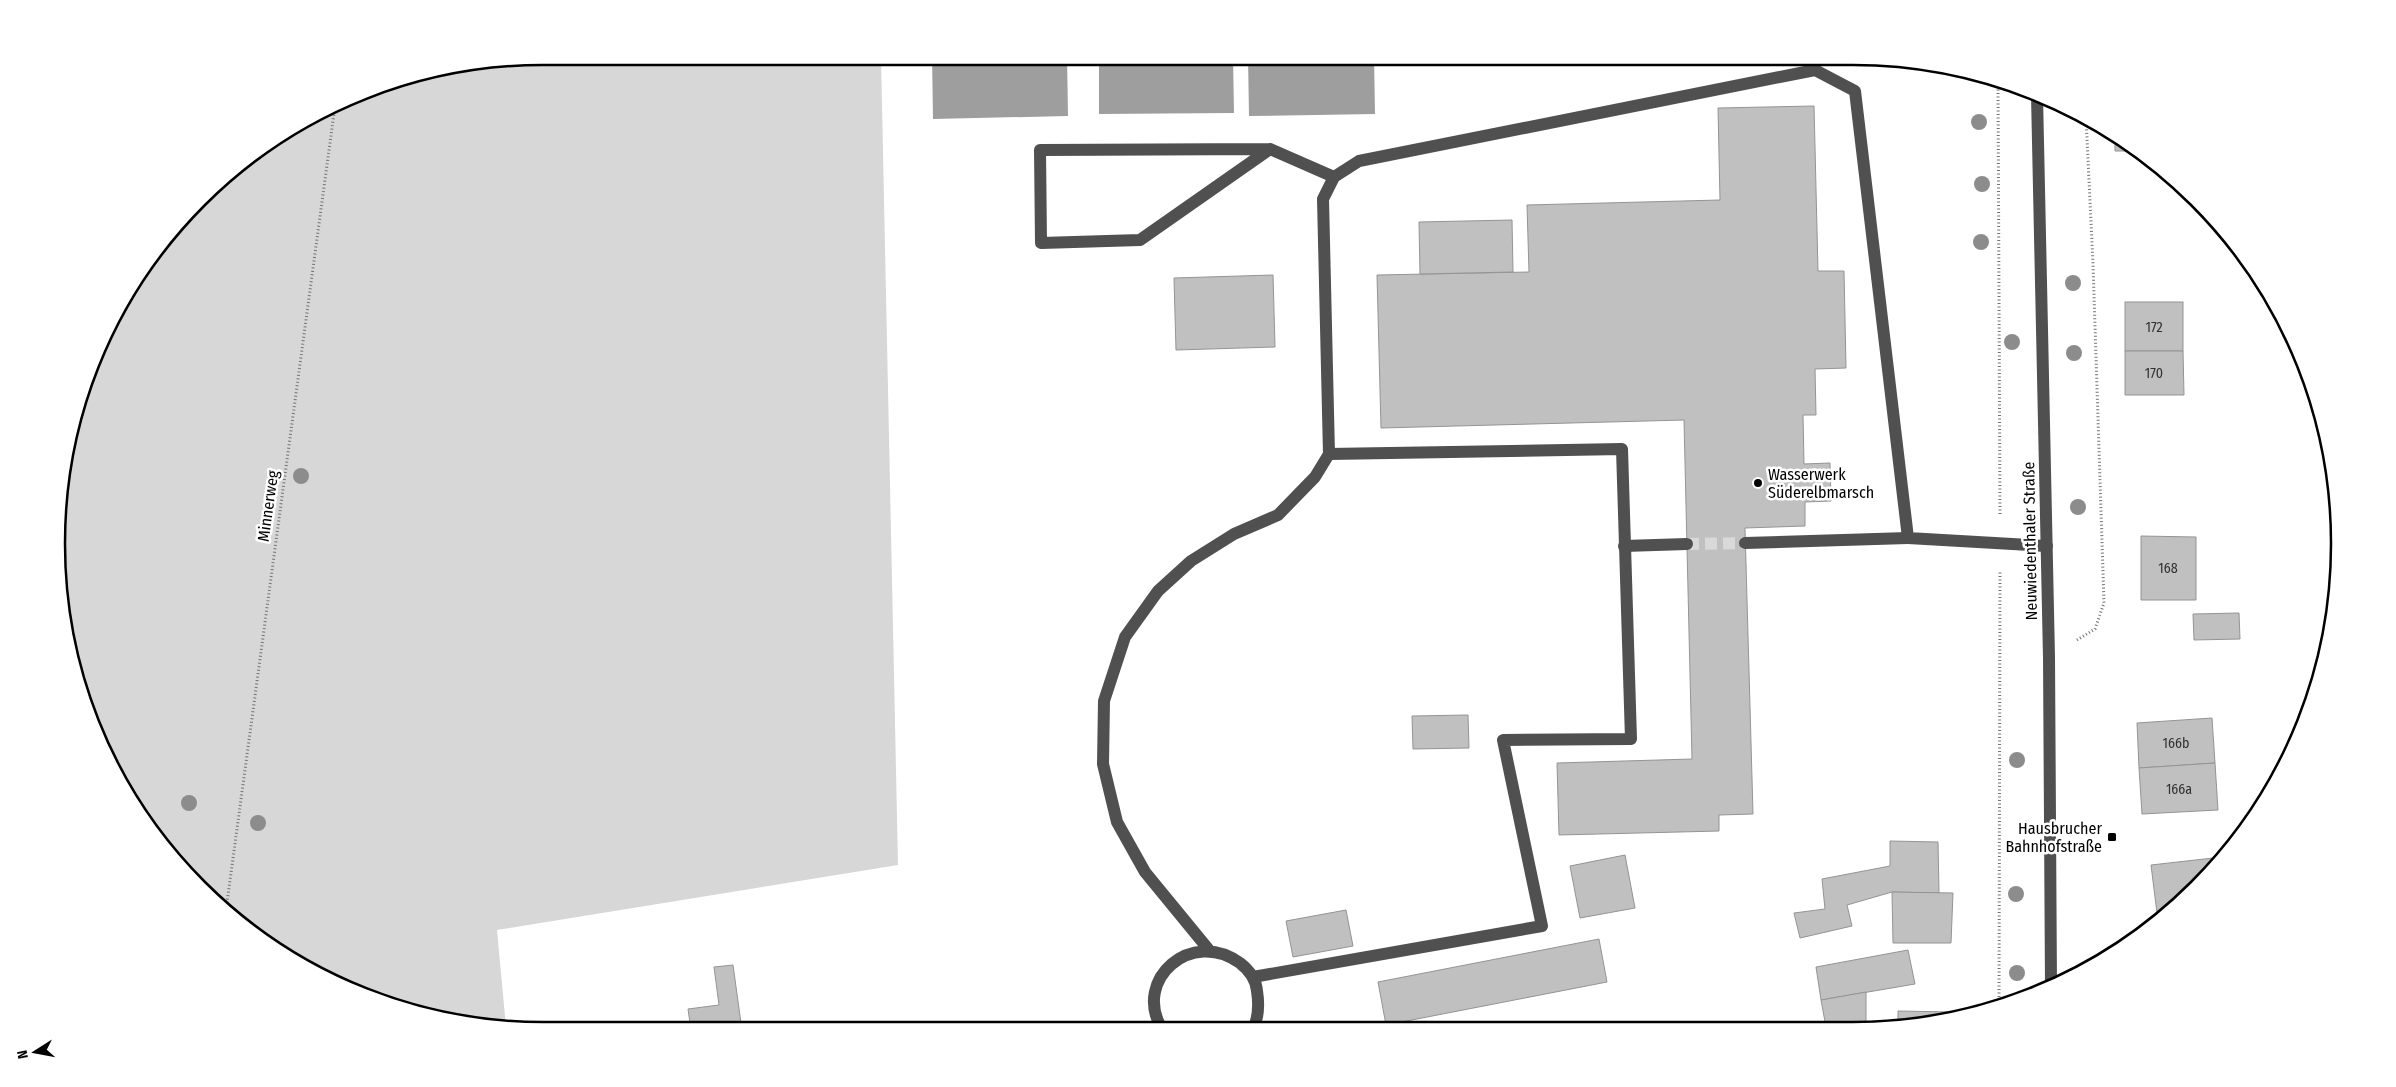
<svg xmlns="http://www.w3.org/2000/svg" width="2396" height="1087" font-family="'Fira Sans Condensed',sans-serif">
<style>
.green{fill:#d7d7d7}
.water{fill:#9e9e9e}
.building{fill:#c0c0c0;stroke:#949494}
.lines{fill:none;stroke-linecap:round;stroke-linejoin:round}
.minor-tunnel{stroke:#d9d9d9;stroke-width:12;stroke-dasharray:12 6;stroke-linecap:butt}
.path{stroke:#727272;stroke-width:3;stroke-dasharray:1 2.5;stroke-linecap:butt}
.minor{stroke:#505050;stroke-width:12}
.tree{fill:#8c8c8c}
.poi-dot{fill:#000;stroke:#fff;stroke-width:2}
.labels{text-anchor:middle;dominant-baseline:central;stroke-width:5;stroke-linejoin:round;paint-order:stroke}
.number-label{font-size:14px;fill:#303030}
.poi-label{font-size:16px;fill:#000;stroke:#fff;text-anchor:start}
.street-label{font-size:16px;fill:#000;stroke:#fff}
.rim{fill:none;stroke:#000;stroke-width:2.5}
</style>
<rect width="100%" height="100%" fill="#fff"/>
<!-- green -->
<path class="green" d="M543,56H881L898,865L497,930L506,1027L449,1021L387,1005L300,966L247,930L177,865L122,787L82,700L66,638L56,543L66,449L93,357L122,300L177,222L222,177L300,121L387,82L449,66Z"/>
<!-- water -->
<g class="water">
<path d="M932,56H1067L1068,116L933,119Z"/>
<path d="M1099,56H1233L1234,113L1099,114Z"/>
<path d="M1248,56H1374L1375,114L1249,116Z"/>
</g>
<!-- building -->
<g class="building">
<path d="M1814,106L1818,271H1844L1846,368L1815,369L1816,415H1803L1804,464L1830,463L1831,501L1805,502V526L1745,528L1753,814L1719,815V831L1559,835L1557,763L1692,759L1684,420L1381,428L1377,275L1529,272L1527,205L1720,200L1718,108Z"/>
<path d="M2115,135L2137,151H2115Z"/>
<path d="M1512,220L1513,272L1420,274L1419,222Z"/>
<path d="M1273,275L1275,347L1176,350L1174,278Z"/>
<rect x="2125" y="302" width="58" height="49"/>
<path d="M2125,351H2183L2184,395H2125Z"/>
<path d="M2141,536L2196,537V600H2141Z"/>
<path d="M2239,613L2240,639L2194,640L2193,614Z"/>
<path d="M1468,715L1469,748L1413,749L1412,716Z"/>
<path d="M2212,718L2215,763L2139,768L2137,723Z"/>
<path d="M2215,763L2218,810L2142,814L2139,768Z"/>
<path d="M1890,841L1938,842L1939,893L1892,892L1847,905L1852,926L1800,938L1794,913L1825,909L1822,879L1890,866Z"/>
<path d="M1625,855L1635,908L1580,918L1570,866Z"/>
<path d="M2222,857L2158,921L2151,865Z"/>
<path d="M1892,892L1953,893L1951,943H1893Z"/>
<path d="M1346,910L1353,946L1293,957L1286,921Z"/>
<path d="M1599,939L1607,982L1386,1025L1378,982Z"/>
<path d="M1908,950L1915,984L1821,1000L1816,967Z"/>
<path d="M733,965L741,1023L691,1030L688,1009L719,1005L714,967Z"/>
<path d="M1866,992V1027H1826L1821,1000Z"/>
<path d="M1898,1011L1952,1012V1017L1916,1027H1898Z"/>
</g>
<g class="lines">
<!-- minor-tunnel -->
<path class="minor-tunnel" d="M1687,544L1745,543"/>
<!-- path -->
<g class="path">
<path d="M1998,79L2000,516"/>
<path d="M2077,640L2095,629L2104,603L2093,264L2086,117"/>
<path d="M226,910L335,106"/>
<path d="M1999,1004L2000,572"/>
</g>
<!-- minor -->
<g class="minor">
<path d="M2037,95L2049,657L2051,987"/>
<path d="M1270,149L1140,240L1041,243L1040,150L1270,149L1334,177"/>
<path d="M1745,543L1908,538"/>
<path d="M1624,546L1687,544"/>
<path d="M1209,950L1145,872L1117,822L1103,764L1104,701L1125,637L1158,591L1191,561L1234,534L1278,515L1315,477L1329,454"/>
<path d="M1253,977L1542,926L1503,740L1631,739L1622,449L1329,454L1323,199L1334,177L1359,161L1815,70L1855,91L1908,538L2047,546"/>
<path d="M1162,1029C1132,979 1192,928 1240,963C1249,970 1256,979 1257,991C1259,1004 1259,1017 1253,1029"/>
</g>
</g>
<!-- trees -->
<g class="tree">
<circle cx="1979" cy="122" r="8"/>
<circle cx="1982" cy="184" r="8"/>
<circle cx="1981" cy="242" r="8"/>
<circle cx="2073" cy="283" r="8"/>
<circle cx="2012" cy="342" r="8"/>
<circle cx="2074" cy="353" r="8"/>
<circle cx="301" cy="476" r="8"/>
<circle cx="2078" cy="507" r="8"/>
<circle cx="2017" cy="760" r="8"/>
<circle cx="189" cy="803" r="8"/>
<circle cx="258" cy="823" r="8"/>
<circle cx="2016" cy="894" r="8"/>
<circle cx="2017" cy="973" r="8"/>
</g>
<!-- markers -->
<g class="poi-dot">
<circle cx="1758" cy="483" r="5"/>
<rect x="2107" y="832" width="10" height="10" rx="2.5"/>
</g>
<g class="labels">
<!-- number labels -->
<g class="number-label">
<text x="2154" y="327">172</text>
<text x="2154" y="373">170</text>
<text x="2168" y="568">168</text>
<text x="2176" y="743">166b</text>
<text x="2179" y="789">166a</text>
</g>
<!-- poi labels -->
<g class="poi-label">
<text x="1768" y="474">Wasserwerk<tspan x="1768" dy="18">Süderelbmarsch</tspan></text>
<text x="2102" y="828" text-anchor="end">Hausbrucher<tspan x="2102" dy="18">Bahnhofstraße</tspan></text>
</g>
<!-- street labels -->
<g class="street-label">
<text transform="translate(268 506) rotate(-82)">Minnerweg</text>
<text transform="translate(2030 541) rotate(-91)">Neuwiedenthaler Straße</text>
</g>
</g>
<!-- crop -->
<path d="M0 0H2396V1087H0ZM543 65H1853A478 478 0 0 1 2331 543V544A478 478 0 0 1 1853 1022H543A478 478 0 0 1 65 544V543A478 478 0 0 1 543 65Z" fill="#fff" fill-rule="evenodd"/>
<path class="rim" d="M543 65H1853A478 478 0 0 1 2331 543V544A478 478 0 0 1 1853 1022H543A478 478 0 0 1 65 544V543A478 478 0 0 1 543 65Z"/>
<!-- north arrow -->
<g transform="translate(35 1052) rotate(259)" stroke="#ffffff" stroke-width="4" paint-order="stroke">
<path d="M0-4L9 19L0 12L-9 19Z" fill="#000000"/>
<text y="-8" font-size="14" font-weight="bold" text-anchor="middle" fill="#000000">N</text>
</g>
</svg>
